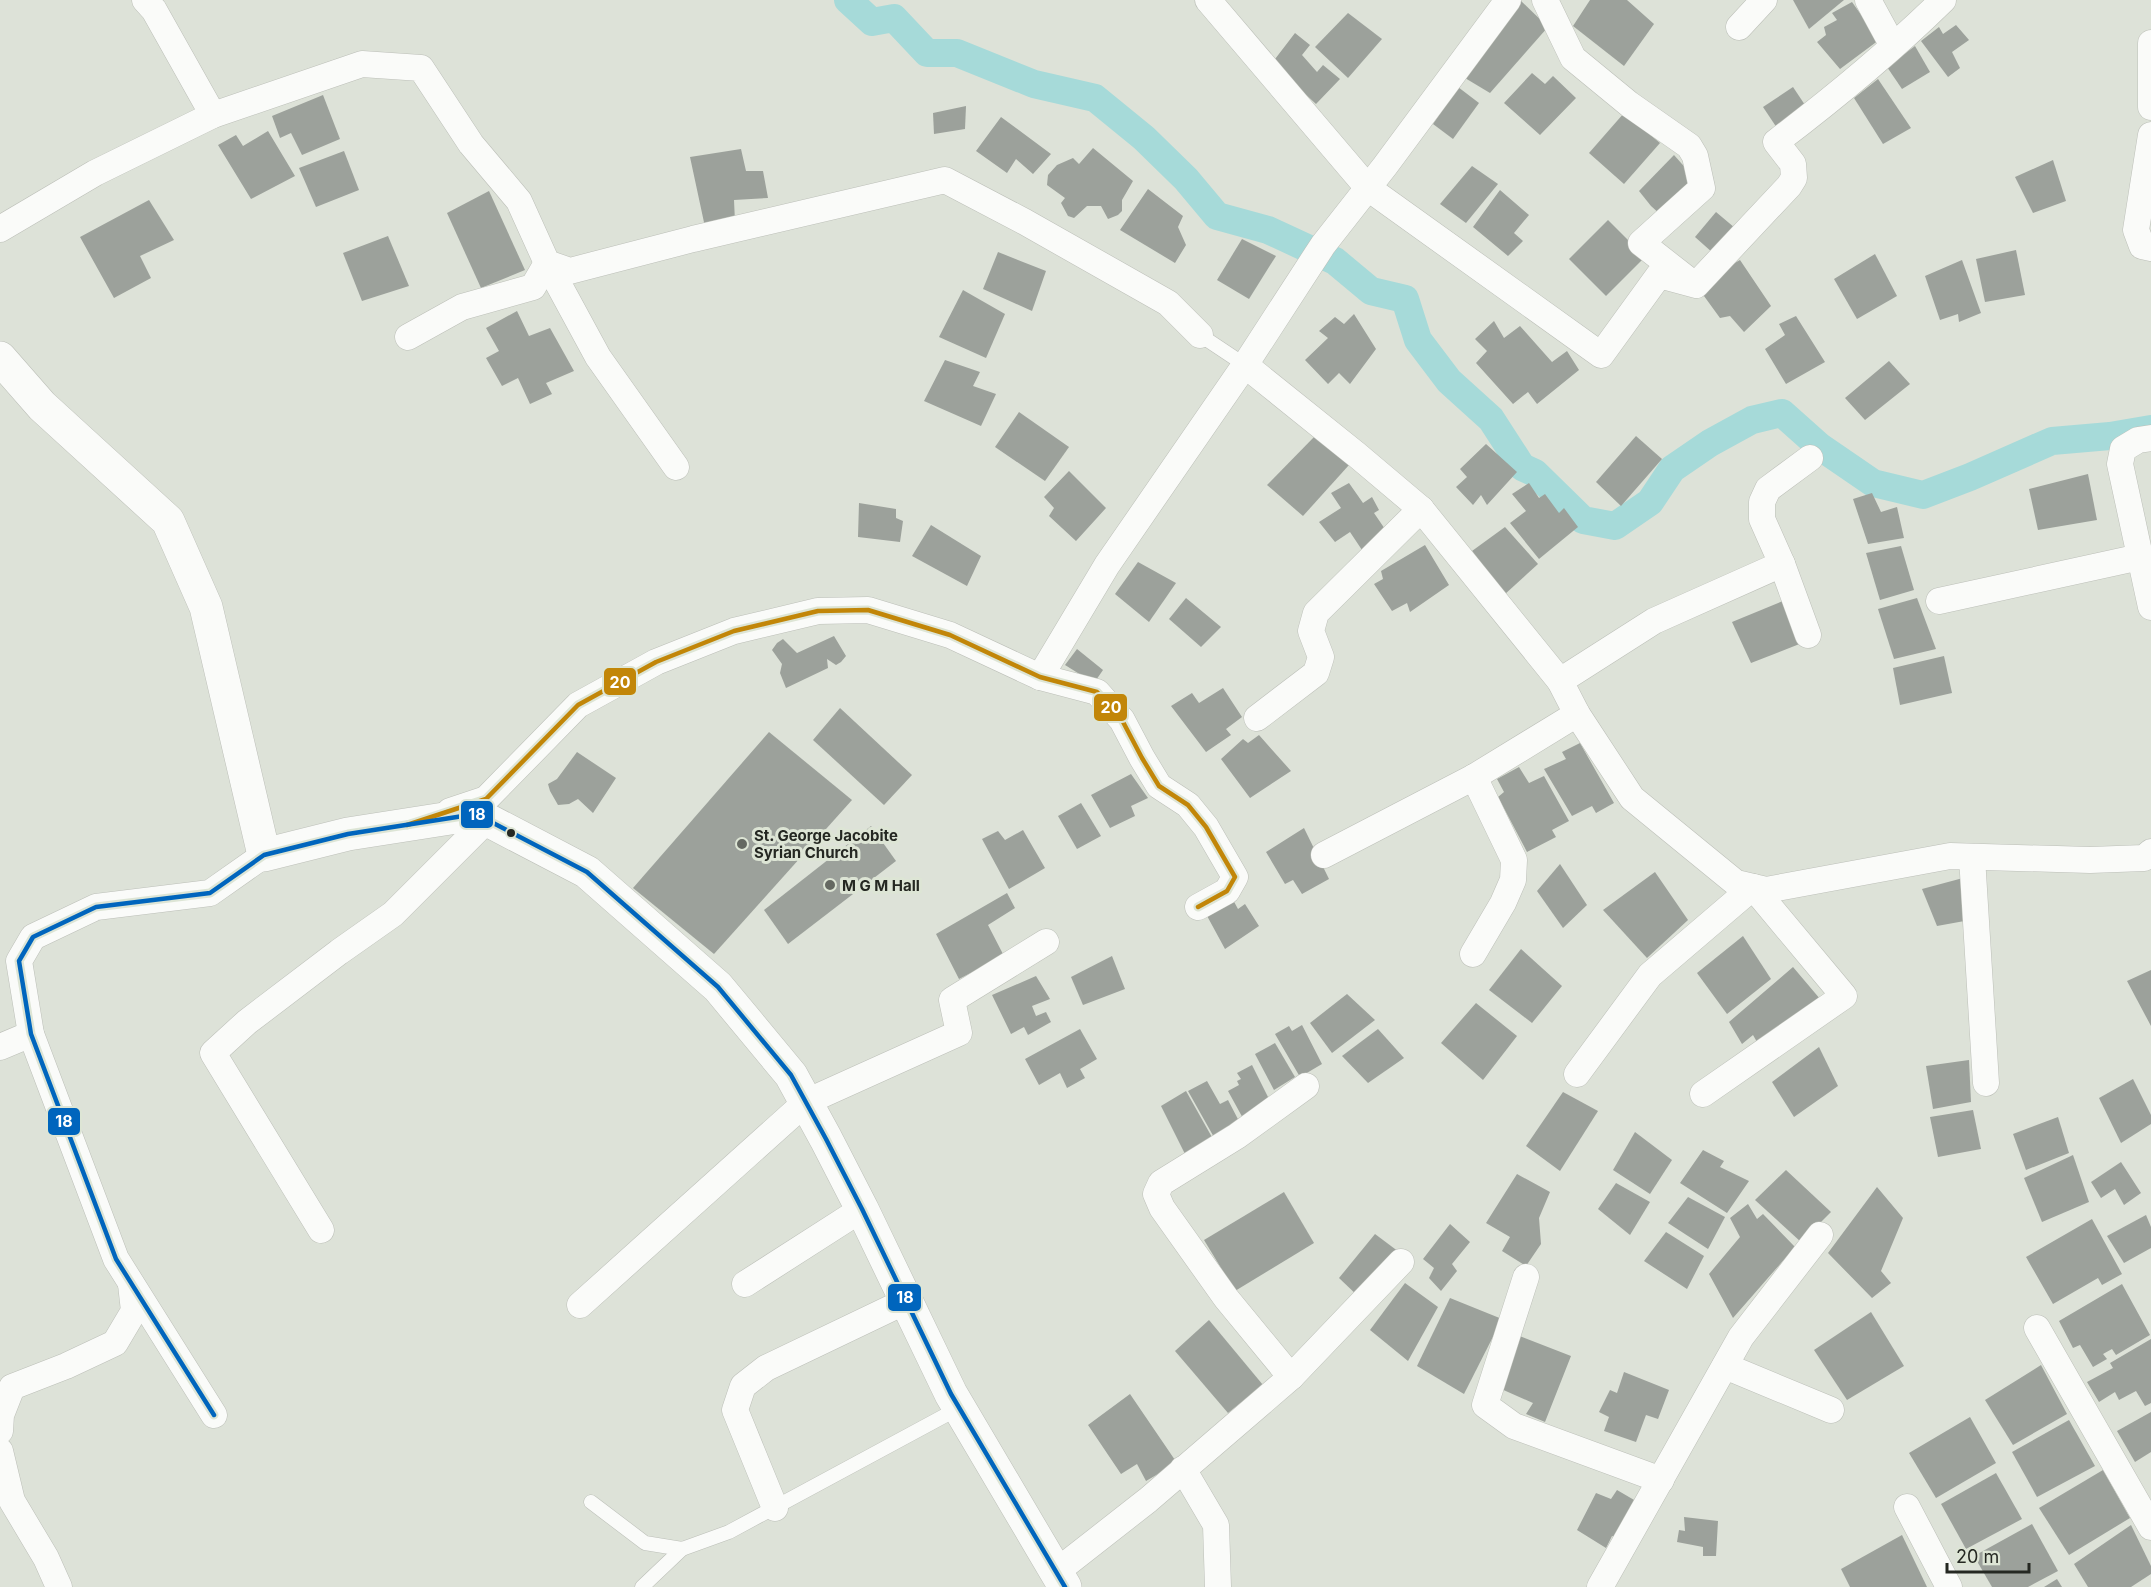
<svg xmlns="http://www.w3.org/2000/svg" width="2151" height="1587" font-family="Inter,sans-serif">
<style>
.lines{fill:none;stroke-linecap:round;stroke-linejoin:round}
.canal{stroke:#a6dad9;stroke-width:28}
.building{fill:#9ca19b}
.lane-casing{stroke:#bcbfb8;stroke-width:15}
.street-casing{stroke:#bcbfb8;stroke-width:27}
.secondary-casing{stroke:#bcbfb8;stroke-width:34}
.lane{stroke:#fafbf9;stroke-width:14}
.street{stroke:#fafbf9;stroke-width:26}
.secondary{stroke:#fafbf9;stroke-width:33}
.bus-1-casing{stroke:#dde5d5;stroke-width:9}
.bus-2-casing{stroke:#dde5d5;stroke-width:9}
.bus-1{stroke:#c28608;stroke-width:4.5}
.bus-2{stroke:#0065bd;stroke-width:4.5}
.bus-dot{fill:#252822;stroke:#dde5d5;stroke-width:2}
.poi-dot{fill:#656962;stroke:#dde5d5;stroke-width:2}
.labels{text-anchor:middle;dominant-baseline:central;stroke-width:6;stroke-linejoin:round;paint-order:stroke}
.poi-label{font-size:15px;font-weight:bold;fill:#252822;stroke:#dde5d5;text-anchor:start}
.line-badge{stroke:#dde5d5;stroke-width:2}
.badge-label{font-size:16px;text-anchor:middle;font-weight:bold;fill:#fff}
</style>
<rect width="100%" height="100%" fill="#dde2d8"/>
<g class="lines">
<!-- canal -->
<path class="canal" d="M848,0L872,22L894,18L927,53H957L1034,84L1095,98L1144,138L1186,179L1217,216L1268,230L1335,261L1371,291L1405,299L1418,340L1449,381L1491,419L1522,467L1535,473L1583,520L1615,526L1650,502L1672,469L1710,443L1752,420L1782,413L1819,446L1873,483L1923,495L1970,477L2052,441L2110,436L2151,429"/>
</g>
<!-- building -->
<g class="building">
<path d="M1520,0L1548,27L1490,93L1460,75Z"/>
<path d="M1590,0H1627L1654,24L1624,66L1573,26Z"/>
<path d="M1793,0H1844L1809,29Z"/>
<path d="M1852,2L1879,40L1840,69L1817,42L1826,35L1824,27L1837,20L1832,13Z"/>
<path d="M1348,13L1382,39L1348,78L1315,47Z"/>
<path d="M1956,25L1969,40L1952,52L1960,68L1948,77L1921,41L1939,27L1943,34Z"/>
<path d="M1295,33L1310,45L1302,55L1317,72L1323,65L1340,79L1316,104L1272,63Z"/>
<path d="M1915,46L1930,72L1902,89L1887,67Z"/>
<path d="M1532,73L1545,84L1553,76L1576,98L1540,135L1504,103Z"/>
<path d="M1878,79L1911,128L1883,144L1854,98Z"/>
<path d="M1458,87L1479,103L1453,139L1433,124Z"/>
<path d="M1793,87L1807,108L1777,128L1763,107Z"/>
<path d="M323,95L340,139L302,155L291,133L280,138L272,116Z"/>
<path d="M966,106L965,129L934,134L933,113Z"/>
<path d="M1624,113L1660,143L1624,184L1589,153Z"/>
<path d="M1001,117L1051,154L1033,174L1016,159L1007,173L976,151Z"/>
<path d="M268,131L295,176L251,199L218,145L236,135L243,146Z"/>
<path d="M1093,148L1133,181L1122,200V211L1118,215L1108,219L1101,206H1087L1074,218L1068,216L1061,203L1065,198L1047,185L1048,175L1057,165L1073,158L1079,164Z"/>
<path d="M741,149L746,171H763L768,198L734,200L735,222L705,227L690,157Z"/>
<path d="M344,151L359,190L316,207L299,168Z"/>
<path d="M1674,155L1697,181L1661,215L1651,206L1639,191Z"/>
<path d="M2053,160L2066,201L2033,213L2015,177Z"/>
<path d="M1472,166L1498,184L1466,223L1440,204Z"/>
<path d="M1148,189L1183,216L1178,227L1186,245L1175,263L1120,230Z"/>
<path d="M1500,190L1529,215L1514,233L1523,241L1508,256L1473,227Z"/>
<path d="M489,191L525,270L481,288L447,213Z"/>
<path d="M149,200L174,240L140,256L151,278L114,298L80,237Z"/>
<path d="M1716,212L1735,228L1713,253L1695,237Z"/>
<path d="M1608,220L1645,257L1606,296L1569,259Z"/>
<path d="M388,236L409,286L362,301L343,253Z"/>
<path d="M1242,239L1276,256L1249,299L1217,280Z"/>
<path d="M2016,250L2025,295L1985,302L1976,259Z"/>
<path d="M998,252L1046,271L1032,311L983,289Z"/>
<path d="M1875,254L1897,296L1857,319L1834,279Z"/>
<path d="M1740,260L1771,306L1744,332L1730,316L1720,318L1696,285Z"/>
<path d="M1962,260L1981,313L1959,322L1958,314L1940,320L1925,276Z"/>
<path d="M963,290L1005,314L986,358L939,337Z"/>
<path d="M517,311L529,336L550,328L574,371L546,383L552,394L530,404L518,378L502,386L486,358L499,351L486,328Z"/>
<path d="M1354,314L1376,349L1350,384L1339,373L1328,384L1305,360L1328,338L1319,331L1335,317L1344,324Z"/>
<path d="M1796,316L1825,362L1786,384L1765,349L1785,335L1779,324Z"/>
<path d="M1494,321L1504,338L1520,326L1552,362L1567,351L1579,370L1537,404L1528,392L1513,404L1476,363L1487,351L1475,339Z"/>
<path d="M945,360L980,372L973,386L996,394L981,426L924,401Z"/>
<path d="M1889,361L1910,384L1865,420L1845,398Z"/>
<path d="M1019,412L1069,447L1045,481L995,447Z"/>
<path d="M1315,436L1349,465L1303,516L1267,485Z"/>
<path d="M1636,436L1662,459L1621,506L1596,482Z"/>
<path d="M1486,444L1517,472L1487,505L1481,495L1473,505L1456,487L1467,477L1460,469Z"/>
<path d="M1069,471L1106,508L1076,541L1049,516L1054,508L1044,497Z"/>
<path d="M2088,474L2097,520L2038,530L2029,489Z"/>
<path d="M1349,483L1363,503L1372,497L1379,510L1374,513L1387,532L1364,553L1350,532L1335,542L1319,522L1341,508L1331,493Z"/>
<path d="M1529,483L1539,498L1545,494L1559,513L1564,508L1578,527L1539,559L1510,523L1526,511L1512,494Z"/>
<path d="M1872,493L1881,512L1897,507L1904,538L1868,544L1853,499Z"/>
<path d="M859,503L896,509V518L903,521L900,542L858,537Z"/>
<path d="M931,525L981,556L967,586L912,556Z"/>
<path d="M1505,527L1538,564L1504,595L1472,551Z"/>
<path d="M1425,545L1449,585L1410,612L1407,603L1392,611L1374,584L1383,579L1381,571Z"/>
<path d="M1901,546L1914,590L1880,600L1866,553Z"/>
<path d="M1138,562L1176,583L1149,622L1115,594Z"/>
<path d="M1186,598L1221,627L1201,647L1169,619Z"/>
<path d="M1917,598L1936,649L1894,659L1878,609Z"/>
<path d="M1783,601L1802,643L1751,663L1732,622Z"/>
<path d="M834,636L846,656L841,662L836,665L827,659L828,668L786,688L780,673L782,664L772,650L777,643L783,639L797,653Z"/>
<path d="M1077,649L1103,670L1094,683L1065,665Z"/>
<path d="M1944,656L1952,693L1900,705L1893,668Z"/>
<path d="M1223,688L1242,717L1226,729L1231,735L1206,752L1171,706L1192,693L1199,703Z"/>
<path d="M840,708L912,775L884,805L813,740Z"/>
<path d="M769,732L852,800L714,954L633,888Z"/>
<path d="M1259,735L1291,771L1250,798L1221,759L1243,739L1248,743Z"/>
<path d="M1580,743L1614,803L1596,813L1592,806L1572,816L1544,769L1566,759L1562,752Z"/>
<path d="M577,752L616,778L593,813L578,799L569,804L558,805L550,791L548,784L557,779Z"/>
<path d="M1519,767L1529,783L1544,776L1569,821L1552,830L1556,837L1527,852L1498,797L1504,792L1497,779Z"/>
<path d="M1131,774L1148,798L1131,806L1135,816L1110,828L1091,795Z"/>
<path d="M1081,803L1101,836L1077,849L1058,816Z"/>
<path d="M871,826L896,861L788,944L764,910Z"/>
<path d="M1304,828L1329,879L1302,894L1293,880L1285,884L1266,852Z"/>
<path d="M1023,830L1045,868L1009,889L982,839L998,831L1005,840Z"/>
<path d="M1560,864L1587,905L1563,928L1537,891Z"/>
<path d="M1655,872L1688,920L1647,958L1603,910Z"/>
<path d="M1963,878L1970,920L1937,926L1922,889Z"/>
<path d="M1007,893L1015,908L988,925L1004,956L959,979L936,934Z"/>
<path d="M1232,898L1238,909L1245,904L1259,926L1225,949L1206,914Z"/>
<path d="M1743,936L1771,979L1727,1014L1697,973Z"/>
<path d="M1521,949L1562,986L1532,1023L1489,990Z"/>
<path d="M1112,956L1125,989L1083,1005L1071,977Z"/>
<path d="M1793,967L1826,1006L1761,1049L1753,1035L1742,1044L1729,1022Z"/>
<path d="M2151,970V1026L2127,981Z"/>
<path d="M1036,976L1050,999L1032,1006L1036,1016L1046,1012L1051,1022L1028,1035L1024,1027L1011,1034L992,995Z"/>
<path d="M1347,994L1375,1020L1332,1053L1310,1023Z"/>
<path d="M1476,1003L1517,1036L1483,1080L1441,1043Z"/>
<path d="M1302,1025L1322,1064L1300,1077L1275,1034L1289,1026L1292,1031Z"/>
<path d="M1080,1029L1097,1059L1080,1069L1085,1078L1067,1088L1060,1073L1039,1085L1025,1059Z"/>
<path d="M1378,1029L1404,1058L1368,1083L1342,1056Z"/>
<path d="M1275,1043L1295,1077L1274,1090L1255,1054Z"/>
<path d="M1819,1047L1838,1086L1794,1117L1772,1082Z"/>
<path d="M1969,1060L1971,1102L1933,1109L1926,1066Z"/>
<path d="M1252,1065L1273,1107L1245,1122L1228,1091L1239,1085L1237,1081L1241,1079L1237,1073Z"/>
<path d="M2133,1079L2151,1115V1124L2121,1143L2099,1098Z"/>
<path d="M1207,1081L1220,1104L1228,1100L1241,1125L1215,1139L1188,1091Z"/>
<path d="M1186,1091L1213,1139L1185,1154L1161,1106Z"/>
<path d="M1563,1092L1598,1111L1560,1171L1526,1146Z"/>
<path d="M1973,1110L1981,1149L1938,1157L1930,1117Z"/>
<path d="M2058,1117L2069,1153L2026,1170L2013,1134Z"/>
<path d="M1635,1132L1672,1160L1650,1194L1613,1170Z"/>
<path d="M1703,1150L1724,1161L1720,1167L1749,1181L1727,1213L1680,1183Z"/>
<path d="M2073,1155L2089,1202L2042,1222L2024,1178Z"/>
<path d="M2121,1162L2141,1193L2124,1205L2115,1189L2101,1198L2091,1182Z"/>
<path d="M1786,1170L1831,1212L1801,1242L1755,1200Z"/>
<path d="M1517,1174L1550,1192L1539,1218L1541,1244L1526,1266L1502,1251L1510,1237L1486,1223Z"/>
<path d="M1616,1183L1650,1202L1630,1235L1598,1209Z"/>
<path d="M1877,1187L1903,1218L1881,1271L1891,1283L1872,1298L1828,1253Z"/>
<path d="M1284,1192L1314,1243L1235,1291L1204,1240Z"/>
<path d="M1688,1197L1725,1217L1708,1249L1668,1223Z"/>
<path d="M1748,1204L1757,1219L1763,1214L1795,1247L1733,1318L1709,1274L1740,1237L1730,1218Z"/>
<path d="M2146,1215L2151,1227V1248L2124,1263L2107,1236Z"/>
<path d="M2092,1219L2122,1274L2102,1285L2098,1278L2053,1304L2026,1257Z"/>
<path d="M1450,1224L1470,1242L1452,1264L1457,1271L1441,1291L1429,1278L1434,1268L1423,1259Z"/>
<path d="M1666,1232L1704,1256L1687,1289L1644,1261Z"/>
<path d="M1375,1234L1399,1252L1360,1298L1339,1278Z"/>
<path d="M1405,1283L1438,1307L1408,1361L1370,1330Z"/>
<path d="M2122,1284L2150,1335L2116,1355L2112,1349L2103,1354L2107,1359L2093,1367L2080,1345L2073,1348L2059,1321Z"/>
<path d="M1450,1298L1502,1319L1464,1394L1417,1366Z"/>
<path d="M1871,1312L1904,1366L1847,1400L1814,1350Z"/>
<path d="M1209,1320L1263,1385L1228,1413L1175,1351Z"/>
<path d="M1517,1335L1571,1356L1545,1422L1526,1414L1533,1403L1499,1388Z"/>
<path d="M2151,1339V1403L2145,1406L2136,1391L2119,1400L2115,1392L2099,1402L2087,1382L2113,1368L2110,1363Z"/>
<path d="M2041,1365L2067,1414L2013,1445L1985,1400Z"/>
<path d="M1624,1372L1669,1390L1658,1419L1646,1415L1636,1442L1604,1431L1609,1417L1599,1412L1610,1390L1617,1393Z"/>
<path d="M1130,1394L1177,1463L1146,1481L1137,1464L1121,1474L1088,1425Z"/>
<path d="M2151,1412V1452L2135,1462L2117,1431Z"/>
<path d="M1970,1417L1996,1463L1936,1498L1909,1453Z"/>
<path d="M2069,1420L2095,1466L2037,1497L2012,1452Z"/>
<path d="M2103,1470L2130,1518L2069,1555L2039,1508Z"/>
<path d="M1996,1473L2022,1519L1966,1549L1941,1504Z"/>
<path d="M1617,1490L1641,1504L1617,1538L1612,1536L1606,1548L1577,1530L1596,1493L1611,1499Z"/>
<path d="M1684,1517L1718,1521L1716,1556H1703V1547L1677,1542L1679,1530L1685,1531Z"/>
<path d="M2032,1524L2058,1571L2028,1587H1992L1974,1556Z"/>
<path d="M2131,1525L2151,1566V1574L2131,1587H2088L2074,1564Z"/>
<path d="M1902,1535L1927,1587H1850L1841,1569Z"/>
<path d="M2057,1579L2062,1587H2044Z"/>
</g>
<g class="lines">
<!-- lane casing -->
<g class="lane-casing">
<g id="lane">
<path d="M1200,335L1245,365"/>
<path d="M591,1502L645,1543L682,1549L729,1532L959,1408"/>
<path d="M642,1587L682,1549"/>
</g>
</g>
<!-- street casing -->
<g class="street-casing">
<g id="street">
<path d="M145,0L154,10L213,115"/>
<path d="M1208,0L1368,188L1601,355L1659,275L1696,285L1789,186L1794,178L1793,164L1776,142C1834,98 1891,51 1943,0"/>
<path d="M1545,0L1573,58L1629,104L1689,146L1695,156L1702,188L1641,243L1687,279"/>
<path d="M1868,0L1893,46"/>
<path d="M1739,27L1764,0"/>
<path d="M2151,43V107"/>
<path d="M2151,135L2136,230L2142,246L2151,248"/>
<path d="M0,229L95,173L213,115L362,64L421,68L471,144L519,201L547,263L570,271L693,239L945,180L1025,222L1168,303L1200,335"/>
<path d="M547,263L598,357L676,467"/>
<path d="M408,337L462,307L533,287L547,263"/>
<path d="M1245,365L1357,455L1421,509L1560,681L1577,714L1632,798L1736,883L1766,890L1950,856L2090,860L2144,858L2151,852"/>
<path d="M2151,438L2138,440L2123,449L2120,464L2151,607"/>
<path d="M1939,601L2140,557"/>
<path d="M1808,635L1782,564L1762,519V502L1768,489L1810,458"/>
<path d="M1040,677L1107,565L1245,365L1323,245L1385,166L1508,0"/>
<path d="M1560,681L1654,621L1782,564"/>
<path d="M1257,718L1316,673L1321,657L1311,631L1316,613L1421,509"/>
<path d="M450,811L486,799L578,705L656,662L734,631L818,611L868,610L950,635L1040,677L1097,692L1122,720L1142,758L1159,786L1188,805L1206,827L1235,877L1227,891L1198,907"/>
<path d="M1324,855L1474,777L1577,714"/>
<path d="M1972,857L1986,1083"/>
<path d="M1473,954L1503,903L1513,880L1514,860L1474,777"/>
<path d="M0,1047L31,1034"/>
<path d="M1577,1074L1650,975L1753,887L1844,996L1703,1094"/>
<path d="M321,1230L213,1053L247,1022L339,952L393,914L487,820"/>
<path d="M1526,1277L1485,1405L1514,1426L1661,1480"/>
<path d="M745,1284L862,1209"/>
<path d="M580,1305L806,1102L959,1033L952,1000L1046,942"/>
<path d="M2037,1328L2151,1527"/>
<path d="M1725,1366L1831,1410"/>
<path d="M1291,1377L1226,1298L1162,1208L1156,1194L1161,1183L1237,1136L1306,1086"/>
<path d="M214,1415L116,1259L31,1034L19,961L33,937L96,907L210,893L264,855"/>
<path d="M0,1431L1,1415L12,1387L66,1366L115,1343L134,1311L131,1284"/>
<path d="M0,1451L12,1501L46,1558L59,1587"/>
<path d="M1183,1469L1216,1525L1218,1587"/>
<path d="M1907,1507L1949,1587"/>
<path d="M775,1508L735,1410L743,1386L766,1368L906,1301"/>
<path d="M1056,1572L1148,1500L1291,1377L1401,1262"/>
<path d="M1600,1587L1741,1337L1820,1235"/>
</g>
</g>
<!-- secondary casing -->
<g class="secondary-casing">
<path id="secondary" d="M0,358L42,406L168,521L206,607L264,855L348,834L476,814L587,872L718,987L791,1075L826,1139L862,1209L951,1394L1065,1587"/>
</g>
<!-- lane -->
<use href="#lane" class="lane"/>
<!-- street -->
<use href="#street" class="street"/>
<!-- secondary -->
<use href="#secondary" class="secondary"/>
<!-- bus-1 casing -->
<g class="bus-1-casing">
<path id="bus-1" d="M407,825L486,799L578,705L656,662L734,631L818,611L868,610L950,635L1040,677L1097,692L1122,720L1142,758L1159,786L1188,805L1206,827L1235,877L1227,891L1198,907"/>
</g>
<!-- bus-2 casing -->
<g class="bus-2-casing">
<path id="bus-2" d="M214,1415L116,1259L31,1034L19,961L33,937L96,907L210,893L264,855L348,834L476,814L587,872L718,987L791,1075L826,1139L862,1209L951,1394L1065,1587"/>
</g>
<!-- bus-1 -->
<use href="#bus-1" class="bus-1"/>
<!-- bus-2 -->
<use href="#bus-2" class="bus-2"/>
</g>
<!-- markers -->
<circle class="bus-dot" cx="511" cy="833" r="5"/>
<g class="poi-dot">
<circle cx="742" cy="844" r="6"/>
<circle cx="830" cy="885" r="6"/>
</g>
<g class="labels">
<!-- poi labels -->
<g class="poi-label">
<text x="754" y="835">St. George Jacobite<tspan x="754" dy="17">Syrian Church</tspan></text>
<text x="842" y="885">M G M Hall</text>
</g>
</g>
<g class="line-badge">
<rect x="603" y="667" width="34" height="29" rx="6" fill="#c28608"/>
<rect x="1093" y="693" width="35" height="29" rx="6" fill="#c28608"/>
<rect x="460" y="800" width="34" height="29" rx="6" fill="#0065bd"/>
<rect x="47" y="1107" width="34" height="29" rx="6" fill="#0065bd"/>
<rect x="887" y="1283" width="35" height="29" rx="6" fill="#0065bd"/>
</g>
<g class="badge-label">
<text x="620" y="688">20</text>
<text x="1111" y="713">20</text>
<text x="477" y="820">18</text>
<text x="64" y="1127">18</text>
<text x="905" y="1303">18</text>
</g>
<!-- scale -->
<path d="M1947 1563v9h82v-9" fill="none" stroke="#252822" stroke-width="3"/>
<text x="1956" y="1563" font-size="18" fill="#252822" stroke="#dde5d5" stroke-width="4.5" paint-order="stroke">20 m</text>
</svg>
